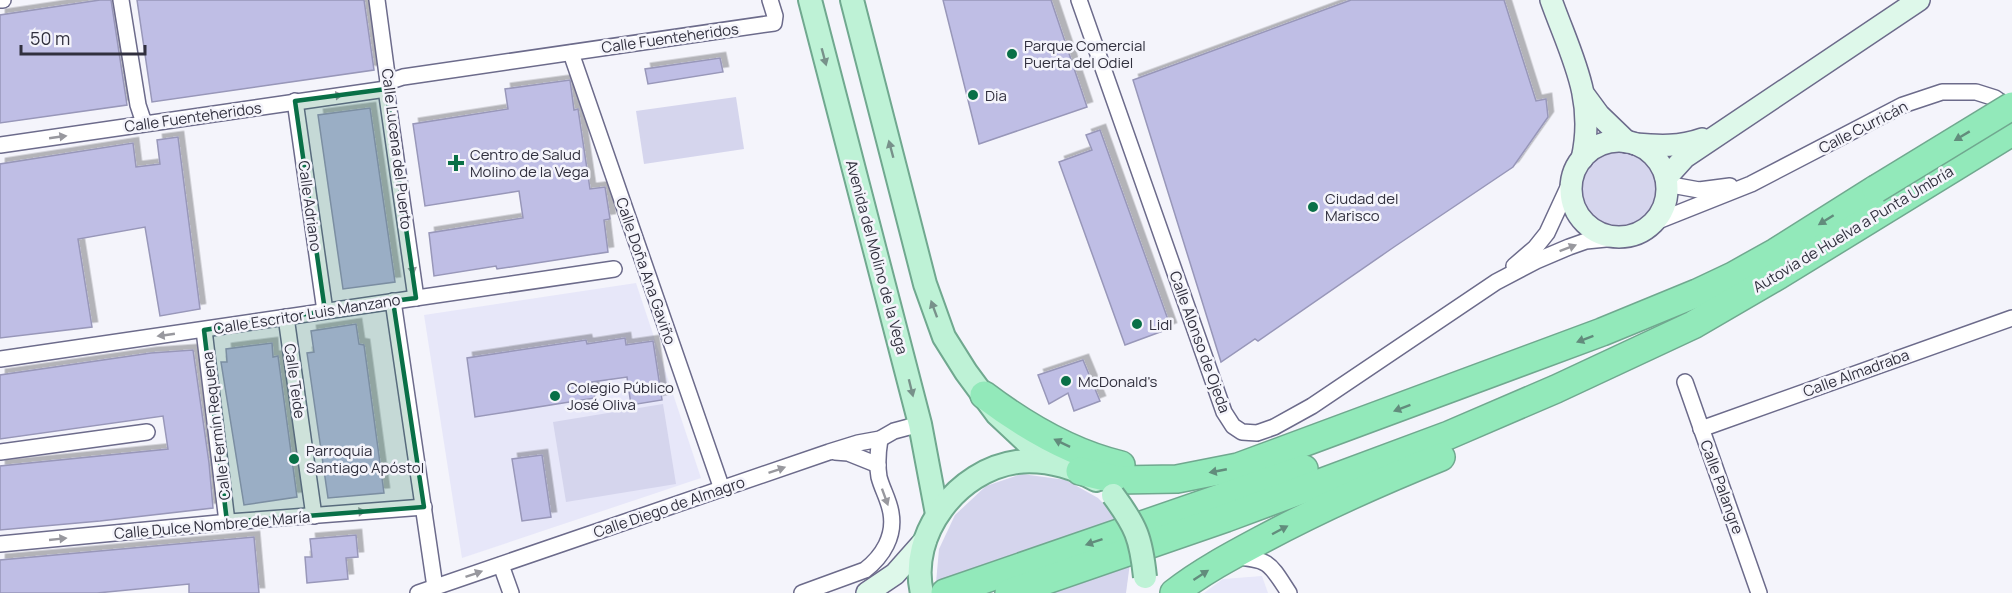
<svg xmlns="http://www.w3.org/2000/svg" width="2012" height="593" font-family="Manrope,sans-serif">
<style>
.built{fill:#e7e7f9}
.green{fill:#d5d5ed}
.building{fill:#bfbee5;stroke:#9897b9;stroke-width:1.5;filter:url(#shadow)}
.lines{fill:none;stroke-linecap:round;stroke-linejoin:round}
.street-casing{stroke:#6c6b8b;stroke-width:18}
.secondary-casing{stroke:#6c6b8b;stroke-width:24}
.primary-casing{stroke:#70a88f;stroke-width:26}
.highway-casing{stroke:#70a88f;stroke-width:30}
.street{stroke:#fff;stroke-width:15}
.secondary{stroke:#def8ea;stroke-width:21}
.primary{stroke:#bef2d6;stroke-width:22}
.highway{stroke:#92e9ba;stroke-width:27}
.primary-bridge-casing{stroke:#70a88f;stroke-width:26;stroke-linecap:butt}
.highway-bridge-casing{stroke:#70a88f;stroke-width:30;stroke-linecap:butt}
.primary-bridge{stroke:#bef2d6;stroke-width:22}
.highway-bridge{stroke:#92e9ba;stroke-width:27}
.oneway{fill:#78918a}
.oneway2{fill:#98989e}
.oneway3{fill:#628c7c}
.marked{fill:#097047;fill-opacity:0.2;stroke:#097047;stroke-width:4.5;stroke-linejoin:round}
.poi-dot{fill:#097047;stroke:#f4f4fb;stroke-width:2}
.labels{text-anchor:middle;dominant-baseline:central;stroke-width:5;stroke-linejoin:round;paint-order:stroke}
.street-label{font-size:15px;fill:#31303e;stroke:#f4f4fb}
.poi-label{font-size:15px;fill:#31303e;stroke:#f4f4fb;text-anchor:start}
</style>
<defs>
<filter id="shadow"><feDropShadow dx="5.5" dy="-5.5" stdDeviation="0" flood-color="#0004"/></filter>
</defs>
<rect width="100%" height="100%" fill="#f4f4fb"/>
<!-- built -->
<g class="built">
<path d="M636,283L701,478L462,558L424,315Z"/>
<path d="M1262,576L1268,593H1204L1223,579Z"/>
</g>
<!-- green -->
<g class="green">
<path d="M736,97L744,149L644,164L636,111Z"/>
<circle cx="1620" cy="191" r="40"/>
<path d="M663,404L676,484L566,502L553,422Z"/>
<path d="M1022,474L1066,480L1098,498L1118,518L936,583L939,549L955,515L986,486Z"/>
<path d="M1130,563L1126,593H1047Z"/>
</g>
<!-- building -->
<g class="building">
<path d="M100,0H111L127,105L0,123V15Z"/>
<path d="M137,0H364L374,70L152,102Z"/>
<path d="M943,0H1051L1087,107L979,144Z"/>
<path d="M1351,0H1504L1536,101L1546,99L1548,117L1513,167L1394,247L1258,341L1255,339L1221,362L1133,80Z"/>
<path d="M720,58L723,72L648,84L645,69Z"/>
<path d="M570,80L574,110L578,109L590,189L605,187L610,219L604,220L608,252L497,269L496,266L434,276L429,233L523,218L519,191L425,206L413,124L508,109L505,89Z"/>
<path d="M370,108L395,282L343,289L318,115Z"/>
<path d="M1100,130L1171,328L1125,345L1059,162L1092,150L1086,135Z"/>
<path d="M178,137L200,309L160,316L145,227L78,239L92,327L0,338V164L133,143L136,167L160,164L157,140Z"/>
<path d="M356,324L359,344L364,345L384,493L328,498L307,353L314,352L311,331Z"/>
<path d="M625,338L626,345L653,341L662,400L631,405L627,377L592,382L595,398L475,417L467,358L586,340L587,344Z"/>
<path d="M272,343L273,357L278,356L297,497L244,505L221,362H227L226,349Z"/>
<path d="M193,350L209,463L213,508L100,521L0,530V466L168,449L163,416L0,439V375L151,353Z"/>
<path d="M1083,360L1100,401L1074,411L1068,393L1049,404L1038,375Z"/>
<path d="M542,455L551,517L522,521L512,459Z"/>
<path d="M356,535L358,557L346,558L348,579L307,583L305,557H312L310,539Z"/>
<path d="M254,537L259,593H189V584L97,593H0V560Z"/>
</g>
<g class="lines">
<!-- street casing -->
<g class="street-casing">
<g id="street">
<path d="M0,0H3"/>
<path d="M121,0L138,105L144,123"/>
<path d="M377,0L388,82L386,89L416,298"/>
<path d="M1079,0L1224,412L1233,426L1242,432L1257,433L1274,427L1312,406L1496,282L1536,261L1569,247L1586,241L1616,238"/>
<path d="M571,53L722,489"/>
<path d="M388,82L403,77L774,23L775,16L770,0"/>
<path d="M295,101L325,311"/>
<path d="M0,145L386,89"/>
<path d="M1666,184L1699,190L1730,186"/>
<path d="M1653,223L1751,184L1903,105L1942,92H1976L1995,98L2012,110"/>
<path d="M1514,266L1535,248L1547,233L1571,181"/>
<path d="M393,301L435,587"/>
<path d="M286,317L314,516"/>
<path d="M204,330L227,522"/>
<path d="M0,359L614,269"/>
<path d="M1685,382L1759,593"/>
<path d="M1701,429L2012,318"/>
<path d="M0,452L147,432"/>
<path d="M835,452L848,453L878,465"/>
<path d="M0,544L229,522L424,507"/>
<path d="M1235,557C1270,559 1270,564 1289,593"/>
<path d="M501,565L511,593"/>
<path d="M418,593L829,452L858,443L880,439L894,431L920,424"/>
<path d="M802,593L865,570C883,556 895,536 891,513C889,500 882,489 879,477C877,465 878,451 880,439"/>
</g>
</g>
<!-- secondary casing -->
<g class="secondary-casing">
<g id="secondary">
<path d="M1551,0C1571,56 1596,98 1582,159"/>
<path d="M1585,96L1599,115L1627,142"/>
<circle cx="1619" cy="189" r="48"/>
<path d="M1635,144C1659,146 1680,147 1702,139"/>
<path d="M1666,178L1685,157L1919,0"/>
<path d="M867,593L895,574L926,539"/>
</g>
</g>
<!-- primary casing -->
<g class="primary-casing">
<g id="primary">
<path d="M810,0L920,424L937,514"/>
<path d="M852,0L925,284L944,337L966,372L997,414L1048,462"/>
<path d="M922,593C908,534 958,470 1017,462C1046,459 1071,466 1096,480"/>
</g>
</g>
<!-- highway casing -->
<g class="highway-casing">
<g id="highway">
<path d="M984,395C1025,426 1070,453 1121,465"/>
<path d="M1080,471L1118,480L1177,479L1238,467L1602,332L1697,293L1733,276L1776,252L1876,189"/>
<path d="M945,593L1304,469"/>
<path d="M1009,593L1226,518L1449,435L1556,389L1693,325L1779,275L2012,132"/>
<path d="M1174,593C1201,572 1231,556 1261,540C1319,509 1379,482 1441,457"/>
</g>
</g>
<!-- street -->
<use href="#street" class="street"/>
<!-- secondary -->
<use href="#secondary" class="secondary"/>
<!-- primary -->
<use href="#primary" class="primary"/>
<!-- highway -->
<use href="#highway" class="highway"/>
<!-- primary-bridge casing -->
<g class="primary-bridge-casing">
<path id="primary-bridge" d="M1113,495C1136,526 1141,538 1145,577"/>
</g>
<!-- highway-bridge casing -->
<g class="highway-bridge-casing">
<path id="highway-bridge" d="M1876,189L2012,106"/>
</g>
<!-- primary-bridge -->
<use href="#primary-bridge" class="primary-bridge"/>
<!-- highway-bridge -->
<use href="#highway-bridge" class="highway-bridge"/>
</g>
<!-- one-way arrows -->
<defs><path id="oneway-solid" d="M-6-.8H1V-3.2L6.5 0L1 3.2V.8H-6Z" transform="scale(1.5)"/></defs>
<g class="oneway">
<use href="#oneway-solid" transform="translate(824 57) rotate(75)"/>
<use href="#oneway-solid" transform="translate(891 149) rotate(-105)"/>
<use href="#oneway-solid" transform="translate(934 309) rotate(-110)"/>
<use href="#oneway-solid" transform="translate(911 388) rotate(76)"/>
</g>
<g class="oneway2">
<use href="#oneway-solid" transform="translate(334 96) rotate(-7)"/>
<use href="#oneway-solid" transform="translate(58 137) rotate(-8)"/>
<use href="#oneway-solid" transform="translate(1568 248) rotate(-21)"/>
<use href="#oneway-solid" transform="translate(412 266) rotate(82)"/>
<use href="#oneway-solid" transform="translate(166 335) rotate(172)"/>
<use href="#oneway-solid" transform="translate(777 470) rotate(-19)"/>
<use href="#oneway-solid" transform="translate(885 497) rotate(70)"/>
<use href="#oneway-solid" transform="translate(357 512) rotate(-4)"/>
<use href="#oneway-solid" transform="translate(58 539) rotate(-6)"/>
<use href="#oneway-solid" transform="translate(474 574) rotate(-19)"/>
</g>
<g class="oneway3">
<use href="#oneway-solid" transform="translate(1962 136) rotate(149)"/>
<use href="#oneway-solid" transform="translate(1826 220) rotate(148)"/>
<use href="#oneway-solid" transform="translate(1585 339) rotate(159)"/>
<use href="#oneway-solid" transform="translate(1402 408) rotate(159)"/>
<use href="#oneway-solid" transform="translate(1062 443) rotate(-154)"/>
<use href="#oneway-solid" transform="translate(1218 471) rotate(169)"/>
<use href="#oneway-solid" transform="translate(1280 530) rotate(-28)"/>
<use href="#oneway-solid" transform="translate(1094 542) rotate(161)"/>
<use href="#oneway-solid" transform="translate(1201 575) rotate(-33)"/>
</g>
<!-- marked area -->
<path class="marked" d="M386,89L416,298L393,301L424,507L227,522L204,330L325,311L295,101Z"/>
<!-- markers -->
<g class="poi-dot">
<circle cx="1012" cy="54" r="6"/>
<circle cx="973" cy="95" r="6"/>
<path d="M453 154h6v6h6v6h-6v6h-6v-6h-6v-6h6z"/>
<circle cx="1313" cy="207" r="6"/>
<circle cx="1137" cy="324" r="6"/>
<circle cx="1066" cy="381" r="6"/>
<circle cx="555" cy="396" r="6"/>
<circle cx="294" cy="459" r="6"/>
</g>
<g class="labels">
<!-- street labels -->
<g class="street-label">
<text transform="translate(670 38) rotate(-8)">Calle Fuenteheridos</text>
<text transform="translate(193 117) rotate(-8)">Calle Fuenteheridos</text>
<text transform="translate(1863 127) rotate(-27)">Calle Curricán</text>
<text transform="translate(397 149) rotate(83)">Calle Lucena del Puerto</text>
<text transform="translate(310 206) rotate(82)">Calle Adriano</text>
<text transform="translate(1853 229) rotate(-31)">Autovía de Huelva a Punta Umbría</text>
<text transform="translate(877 257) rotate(75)">Avenida del Molino de la Vega</text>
<text transform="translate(646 271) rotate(71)">Calle Doña Ana Gaviño</text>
<text transform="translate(307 314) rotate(-9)">Calle Escritor Luis Manzano</text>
<text transform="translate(1200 342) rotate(70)">Calle Alonso de Ojeda</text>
<text transform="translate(1856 373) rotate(-20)">Calle Almadraba</text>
<text transform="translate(295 381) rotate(82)">Calle Teide</text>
<text transform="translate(216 426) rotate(-97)">Calle Fermín Requena</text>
<text transform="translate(1722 487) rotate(70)">Calle Palangre</text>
<text transform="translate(669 507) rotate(-19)">Calle Diego de Almagro</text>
<text transform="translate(212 525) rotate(-5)">Calle Dulce Nombre de María</text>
</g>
<!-- poi labels -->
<g class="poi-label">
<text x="1024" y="45">Parque Comercial<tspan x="1024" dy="17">Puerta del Odiel</tspan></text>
<text x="985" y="95">Dia</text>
<text x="470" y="154">Centro de Salud<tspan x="470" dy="17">Molino de la Vega</tspan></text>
<text x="1325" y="198">Ciudad del<tspan x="1325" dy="17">Marisco</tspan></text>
<text x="1149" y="324">Lidl</text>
<text x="1078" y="381">McDonald's</text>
<text x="567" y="387">Colegio Público<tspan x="567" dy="17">José Oliva</tspan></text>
<text x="306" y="450">Parroquia<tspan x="306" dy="17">Santiago Apóstol</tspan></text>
</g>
</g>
<!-- scale -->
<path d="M21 45v9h124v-9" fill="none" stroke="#31303e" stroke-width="3"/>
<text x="30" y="45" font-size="18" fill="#31303e" stroke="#f4f4fb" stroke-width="4.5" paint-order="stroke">50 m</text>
</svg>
